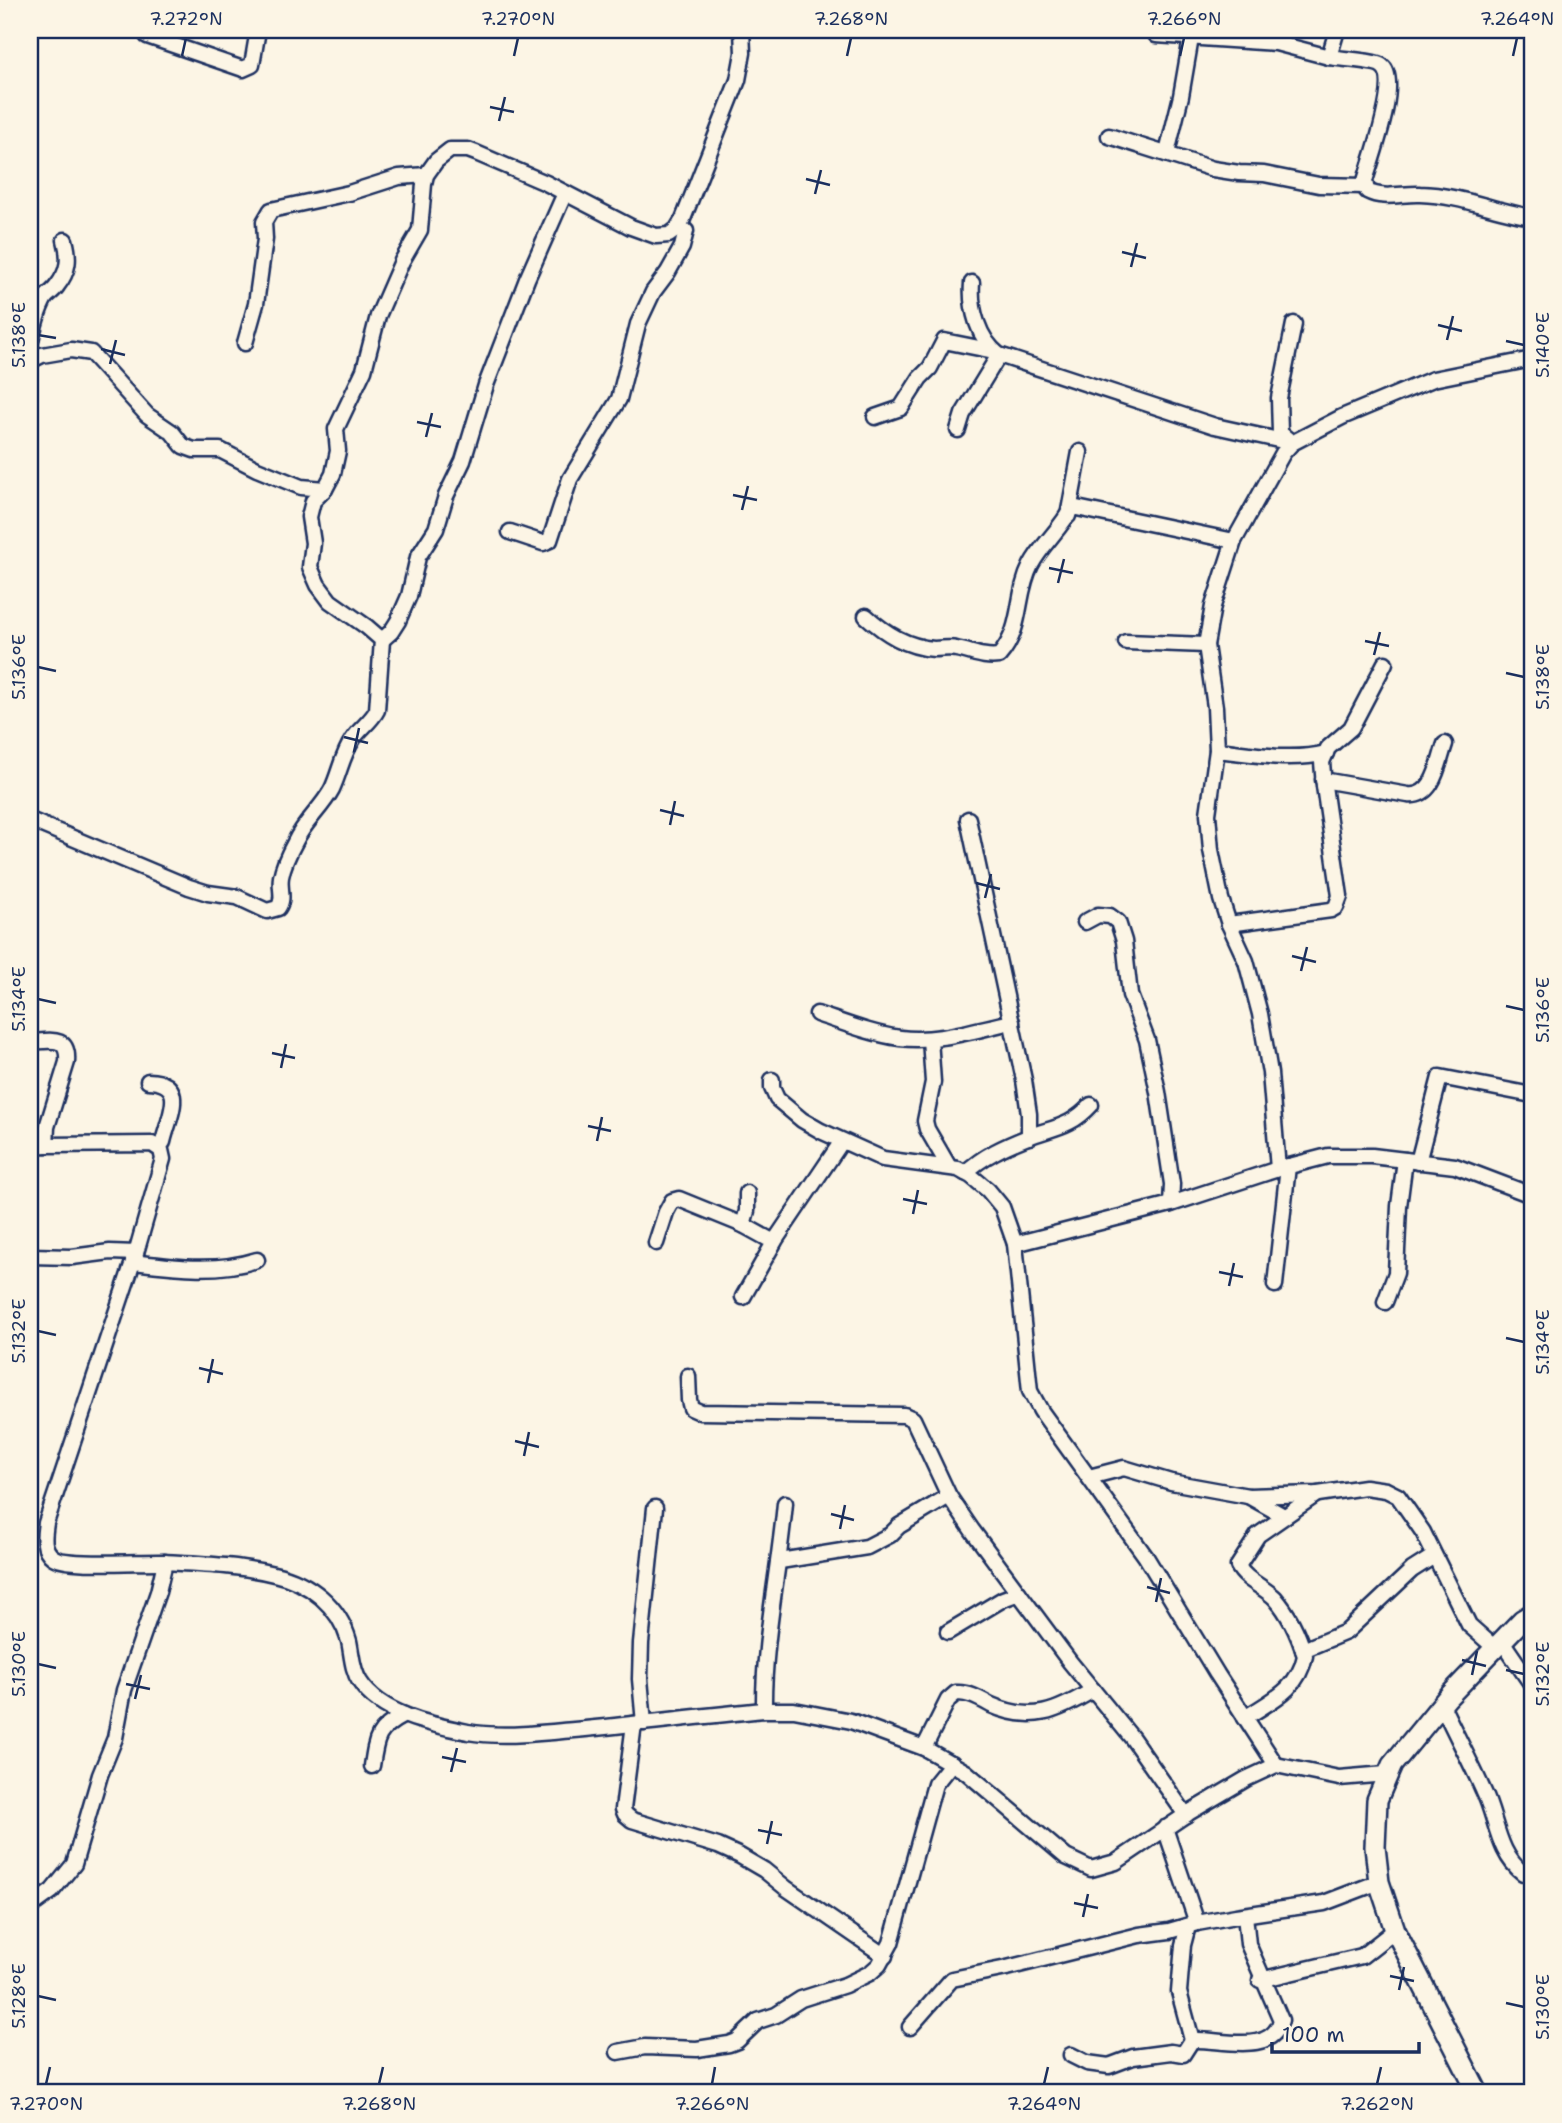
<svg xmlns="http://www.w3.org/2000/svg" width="1562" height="2123" font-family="'Shantell Sans',sans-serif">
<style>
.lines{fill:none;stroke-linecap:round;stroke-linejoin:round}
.minor-casing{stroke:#1b2f5e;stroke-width:19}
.major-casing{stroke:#1b2f5e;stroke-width:24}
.minor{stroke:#fcf5e5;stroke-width:14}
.major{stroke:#fcf5e5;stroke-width:19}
.ticks{fill:none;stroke:#1b2f5e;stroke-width:2.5}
.neatline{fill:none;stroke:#1b2f5e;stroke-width:2.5}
.ticks-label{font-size:18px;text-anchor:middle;fill:#1b2f5e}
</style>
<rect width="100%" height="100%" fill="#fcf5e5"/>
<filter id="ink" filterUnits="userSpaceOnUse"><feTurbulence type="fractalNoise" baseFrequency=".0143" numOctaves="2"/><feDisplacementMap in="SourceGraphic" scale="14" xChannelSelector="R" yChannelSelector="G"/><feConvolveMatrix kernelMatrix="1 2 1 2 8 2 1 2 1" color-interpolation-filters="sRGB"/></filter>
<g filter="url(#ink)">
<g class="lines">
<!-- minor casing -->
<g class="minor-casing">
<g id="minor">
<path d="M1337,30L1329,57C1340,59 1376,61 1382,66C1401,79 1371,160 1365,181L1367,191C1384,200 1402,193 1420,194C1460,195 1494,211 1532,217"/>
<path d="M1156,35L1276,43L1329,57"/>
<path d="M147,36L243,69L252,65L258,30"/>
<path d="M1109,136L1213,169L1239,173L1264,174L1319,185L1365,186"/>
<path d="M1167,153L1181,96L1191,38"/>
<path d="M972,283C970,308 978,339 999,355L1215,426L1292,443"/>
<path d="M245,343L256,304L265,239L264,222L271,210L349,193L399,177L426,175"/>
<path d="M30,346C33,330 37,312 45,298C48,294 54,291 57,286C69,271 70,258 65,240"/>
<path d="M30,361L42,355L71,350L91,353L147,415L172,432L183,446L194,450H220L257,469L301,487L325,489"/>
<path d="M875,417L901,408L920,378L930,368L944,341L994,351"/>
<path d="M958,430L963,414L999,355"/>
<path d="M1291,442L1280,433L1279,398L1294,324"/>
<path d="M1068,516L1080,452"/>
<path d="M510,532L543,543L550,540L570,479L619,399L638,324L653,292L668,272L682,247L686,231L677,229"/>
<path d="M866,616C886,634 907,647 934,649C942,649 949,647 956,649C973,652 982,658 999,656C1024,627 1015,596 1031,565C1042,544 1062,528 1072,507L1234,541"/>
<path d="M382,640L391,632L398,621L409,596L418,557L436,529L446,496L463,461L486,385L527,279L565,193"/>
<path d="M1126,642L1206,645"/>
<path d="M1217,750C1254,754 1289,762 1326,753"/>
<path d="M1323,780L1408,795C1434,798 1438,764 1445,744"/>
<path d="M968,819L1024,1080L1029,1114V1137"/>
<path d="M30,820L189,887L208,893L237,897L267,911L278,908C285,898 279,889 281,877C283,865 289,853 295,842C304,822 322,808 332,789C340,772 342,755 353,739C360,728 371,722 377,710L382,640L367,627L330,601L318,585L310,567L313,543L309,517L313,501L325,489L333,474L338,451L336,429L364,370L378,316L402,261L420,230L424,184L426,175L436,161L450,150H468L476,153L546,183L631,227L656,236L669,235L677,229L683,219L738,80L743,53L742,30"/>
<path d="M1085,922L1098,915L1110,916L1118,922L1124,941L1130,995L1147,1040L1158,1092L1172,1184L1171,1204"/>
<path d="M1229,924L1331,910L1336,907L1340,896L1324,786L1322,762L1328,748L1351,728L1385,663"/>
<path d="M817,1014C844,1023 872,1034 900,1038C937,1043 977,1029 1012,1022"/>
<path d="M930,1039L933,1082L925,1121L927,1129L949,1167"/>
<path d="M30,1042C50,1041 69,1035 67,1062L47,1127L46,1145L152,1144L161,1150L163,1159L136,1253L46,1523C44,1536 42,1549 53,1557C66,1567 142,1561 164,1562C200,1564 238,1565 274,1574C310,1582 339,1606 349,1641C352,1655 352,1670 360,1682C381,1715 433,1725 468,1732C502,1738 540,1733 574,1730C638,1724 701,1716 764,1710H794L851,1721L924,1748L966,1772L1066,1857L1091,1869L1116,1862L1190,1812L1246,1779L1276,1765L1339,1778L1386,1774"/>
<path d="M772,1080V1088L777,1099L802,1120L821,1131L883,1159L958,1169L971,1176L988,1190L1002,1207L1015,1244L1030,1391L1041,1411L1146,1557L1217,1674L1276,1765"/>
<path d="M148,1081C189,1082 169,1116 163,1142L158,1147"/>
<path d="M30,1146L46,1145"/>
<path d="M1418,1162L1440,1077L1532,1095"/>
<path d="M1278,1169L1270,1073L1260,1014L1246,961L1229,924L1221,899L1211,850L1208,814L1217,750L1215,707L1206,645L1213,606L1234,541L1283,453L1292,443L1342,417L1433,379L1532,359"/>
<path d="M965,1173C983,1156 1005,1146 1028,1137C1054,1127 1071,1127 1091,1105"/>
<path d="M743,1225L747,1211V1193"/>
<path d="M656,1243L666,1212L672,1201L679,1199L743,1225L774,1242"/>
<path d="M1015,1244L1171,1204L1278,1169L1328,1156H1372L1455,1166L1526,1193"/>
<path d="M30,1256L72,1257L110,1252L136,1253"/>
<path d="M133,1262C174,1267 216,1273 257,1260"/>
<path d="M1275,1285L1288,1166"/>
<path d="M743,1297L776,1239L842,1141"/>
<path d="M1385,1302L1396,1273L1399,1206L1405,1160"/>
<path d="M688,1376L689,1400L691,1408L700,1412L904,1415L913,1419L949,1496L972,1530L1070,1662L1132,1738L1186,1815"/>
<path d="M1089,1477L1124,1468L1171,1482L1248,1496L1318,1494L1365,1487L1386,1490L1398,1496L1423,1532L1469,1625L1495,1648"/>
<path d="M1248,1496L1284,1516"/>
<path d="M780,1561L867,1547L890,1535L899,1526L949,1496"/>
<path d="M948,1632L1003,1599L1019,1593"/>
<path d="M1502,1641L1532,1685"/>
<path d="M1303,1650L1346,1632L1412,1570L1434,1556"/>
<path d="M1442,1705C1455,1733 1470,1761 1483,1790C1497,1818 1497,1853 1523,1873L1532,1870"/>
<path d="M764,1710C763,1642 779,1571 785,1503"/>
<path d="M1245,1718C1272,1700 1298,1690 1305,1656C1299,1636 1289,1614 1275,1598C1263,1586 1246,1581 1238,1566L1258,1535L1317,1494"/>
<path d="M644,1723L640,1679L641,1643L655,1508"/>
<path d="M634,1724L623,1809L625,1814L632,1820L718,1846L740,1856L764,1870L786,1888L885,1956"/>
<path d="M924,1748L948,1700L956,1693C968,1692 980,1699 991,1705C1032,1723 1057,1712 1093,1690"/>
<path d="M372,1766C376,1738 377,1729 404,1715"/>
<path d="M1165,1828L1197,1923"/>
<path d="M30,1907L52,1891L74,1864L100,1775L115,1738L124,1690L158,1592L165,1562"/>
<path d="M1260,1980L1362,1956L1395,1930"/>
<path d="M910,2027L952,1979L1007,1968L1139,1935L1169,1931L1197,1923L1236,1916L1324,1903L1379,1882"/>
<path d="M1192,2040C1218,2038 1272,2057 1281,2020L1248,1944L1245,1915"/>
<path d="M618,2052L645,2047L697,2049L729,2044L737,2041L758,2021L776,2015L801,1999L845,1985L870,1973L879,1965L891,1943L935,1784L952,1763"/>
<path d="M1071,2055L1087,2063L1109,2066L1133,2057L1171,2052L1183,2054L1192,2040L1179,1992L1183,1945L1188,1926"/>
</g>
</g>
<!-- major casing -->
<g class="major-casing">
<path id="major" d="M1478,2093L1395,1930L1379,1882L1375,1847L1377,1800L1392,1765L1447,1698L1522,1620L1532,1614"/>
</g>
<!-- minor -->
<use href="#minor" class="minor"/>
<!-- major -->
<use href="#major" class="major"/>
</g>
</g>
<!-- ticks -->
<path class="ticks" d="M182,56L186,38M514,56L518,38M847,56L851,38M1180,56L1184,38M1513,56L1517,38M490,107L514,112M499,121L505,97M806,179L830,185M815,194L821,170M1122,252L1146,258M1131,267L1137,243M1438,325L1462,331M38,335L56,338M1447,340L1453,316M1506,341L1524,345M101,349L125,355M110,364L116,340M417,422L441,427M426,437L432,413M733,495L757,500M742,510L748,486M1049,568L1073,573M1058,583L1064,559M1365,641L1389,646M1374,655L1380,632M38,667L56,671M1506,673L1524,677M344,737L368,743M354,752L359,728M660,810L684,816M670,825L675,801M976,883L1000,889M985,898L991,874M1292,956L1316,962M1301,971L1307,947M38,999L56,1003M1506,1006L1524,1010M272,1053L295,1058M281,1068L286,1044M588,1126L611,1131M597,1141L602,1117M903,1199L927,1204M913,1214L918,1190M1219,1272L1243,1277M1229,1286L1234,1263M38,1331L56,1335M1506,1338L1524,1342M199,1368L223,1374M208,1383L213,1359M515,1441L539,1447M524,1456L529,1432M831,1514L854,1520M840,1529L845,1505M1147,1587L1170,1593M1156,1602L1161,1578M1462,1660L1486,1666M38,1664L56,1668M1506,1670L1524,1674M1472,1675L1477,1651M126,1684L150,1689M135,1699L141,1675M442,1757L466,1762M451,1772L457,1748M758,1830L782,1835M767,1844L772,1821M1074,1903L1098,1908M1083,1917L1088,1894M1390,1976L1414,1981M1399,1990L1404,1967M38,1996L56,2000M1506,2003L1524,2007M46,2084L50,2067M379,2084L383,2067M712,2084L715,2067M1044,2084L1048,2067M1377,2084L1381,2067"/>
<!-- margin -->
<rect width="1562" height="2123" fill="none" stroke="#fcf5e5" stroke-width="77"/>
<!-- scale -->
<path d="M1272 2042v10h147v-10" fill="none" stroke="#1b2f5e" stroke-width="3.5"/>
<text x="1282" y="2042" font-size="21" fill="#1b2f5e" stroke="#fcf5e5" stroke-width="5" paint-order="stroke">100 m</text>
<rect x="38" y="38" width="1486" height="2046" class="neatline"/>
<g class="ticks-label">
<text x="186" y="25">7.272°N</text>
<text x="518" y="25">7.270°N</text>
<text x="851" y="25">7.268°N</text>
<text x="1184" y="25">7.266°N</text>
<text x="1517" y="25">7.264°N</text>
<text transform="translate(19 335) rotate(-90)" y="6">5.138°E</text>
<text transform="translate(1543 345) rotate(-90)" y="6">5.140°E</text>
<text transform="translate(19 667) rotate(-90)" y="6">5.136°E</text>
<text transform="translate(1543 677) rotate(-90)" y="6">5.138°E</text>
<text transform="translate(19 999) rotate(-90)" y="6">5.134°E</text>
<text transform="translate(1543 1010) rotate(-90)" y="6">5.136°E</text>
<text transform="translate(19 1331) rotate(-90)" y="6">5.132°E</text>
<text transform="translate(1543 1342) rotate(-90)" y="6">5.134°E</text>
<text transform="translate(19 1664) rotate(-90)" y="6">5.130°E</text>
<text transform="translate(1543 1674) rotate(-90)" y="6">5.132°E</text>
<text transform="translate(19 1996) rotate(-90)" y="6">5.128°E</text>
<text transform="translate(1543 2007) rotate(-90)" y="6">5.130°E</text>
<text x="46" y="2110">7.270°N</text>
<text x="379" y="2110">7.268°N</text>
<text x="712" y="2110">7.266°N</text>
<text x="1044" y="2110">7.264°N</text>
<text x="1377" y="2110">7.262°N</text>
</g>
</svg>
